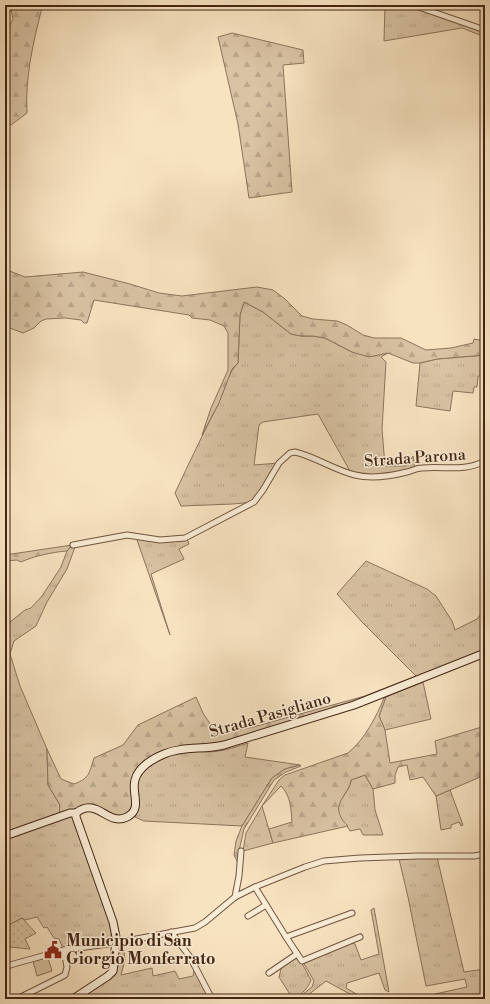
<svg xmlns="http://www.w3.org/2000/svg" width="490" height="1004" font-family="'Libre Bodoni',serif">
<style>
.grass{fill:url(#grass-tufts);stroke:#8e745c}
.forest{fill:url(#forest-firs);stroke:#8e745c}
.garden{fill:url(#garden-dots);stroke:#8e745c}
.lines{fill:none;stroke-linecap:round;stroke-linejoin:round}
.street-casing{stroke:#70543f;stroke-width:7}
.secondary-casing{stroke:#432514;stroke-width:9}
.street{stroke:#faedd7;stroke-width:5}
.secondary{stroke:#faedd7;stroke-width:7}
.labels{text-anchor:middle;dominant-baseline:central;stroke-width:3;stroke-linejoin:round;paint-order:stroke}
.street-label{font-size:16px;fill:#432514;stroke:#faedd7}
.poi-label{font-size:16px;font-weight:bold;fill:#432514;stroke:#faedd7;text-anchor:start}
</style>
<defs>
<pattern id="grass-tufts" width="24" height="20" patternUnits="userSpaceOnUse"><rect width="24" height="20" fill="#d9c3a4"/><path d="M3 7l-1-3M5 7V3M7 7l1-3M15 17l-1-3M17 17v-4M19 17l1-3" fill="none" stroke="#bba78c"/></pattern>
<pattern id="forest-firs" width="22" height="20" patternUnits="userSpaceOnUse"><rect width="22" height="20" fill="#d9c3a4"/><path d="M5 1l3.5 6h-7zM16 11l3.5 6h-7z" fill="#bba78c"/></pattern>
<pattern id="garden-dots" width="8" height="8" patternUnits="userSpaceOnUse"><rect width="8" height="8" fill="#d9c3a4"/><path d="M2 2h.1M6 6h.1" fill="none" stroke="#bba78c" stroke-width="1.8" stroke-linecap="round"/></pattern>
</defs>
<rect width="100%" height="100%" fill="#f8e3c1"/>
<filter id="stains"><feTurbulence type="fractalNoise" baseFrequency=".005" numOctaves="4"/><feColorMatrix values="0 0 0 0 .2 0 0 0 0 .09 0 0 0 0 .02 0 0 0 .5 -.17"/></filter>
<radialGradient id="worn" r=".72"><stop offset=".6" stop-color="#630" stop-opacity="0"/><stop offset="1" stop-color="#630" stop-opacity=".3"/></radialGradient>
<!-- grass -->
<g class="grass">
<path d="M385,5H410L485,31V37L462,28L384,41Z"/>
<path d="M244,302L263,312L291,334L301,336H313L325,338L352,352L388,353L381,357L386,362L382,429L385,466H406L413,456L415,469L373,476L351,473L318,414L263,422L259,425L254,465L279,463L254,502L233,504L181,506L175,493C189,463 203,434 218,404C225,390 227,374 238,363L240,315Z"/>
<path d="M485,355V376H478L477,387H474L473,393L453,391L450,411L416,406L420,363L437,359Z"/>
<path d="M136,537L187,539L189,544L179,549L184,559L151,574L170,635Z"/>
<path d="M72,545L75,547L67,569L47,602L36,626L14,641L10,654L20,686L47,749L48,785L60,805L59,816L5,834V626L25,610L31,608L42,596L61,567L67,551Z"/>
<path d="M366,561L427,589L436,596L452,621L455,630L477,619L485,609V649L418,678L362,622L337,594Z"/>
<path d="M423,682L431,719L385,730L379,716L386,697Z"/>
<path d="M248,743L245,757L300,765L285,769L272,778L242,826L144,821L135,817C137,813 139,807 139,802C139,794 134,787 138,779C146,764 175,751 191,751C200,751 209,753 218,751C228,750 238,746 248,743Z"/>
<path d="M365,775L373,789L375,810L383,835H363L360,829L350,831C347,825 341,820 339,815C334,801 350,793 351,780Z"/>
<path d="M450,790L463,825L461,826L459,822L451,825V828L441,830L436,796Z"/>
<path d="M262,806L273,843L243,851L246,833Z"/>
<path d="M67,816L73,817L113,930L114,936L110,943L63,948L59,939L54,938L47,927L44,928L37,917L25,920L22,918L5,927V839Z"/>
<path d="M437,857L464,972L485,969V999H436L435,994L467,987L465,979L426,986L408,897L399,859Z"/>
<path d="M374,908L389,992L385,990L379,973L347,983L346,988L365,999H359L326,981L303,999H297L312,987L314,981L303,962L351,943L355,944L361,960L379,954L371,910Z"/>
<path d="M123,943L125,960L121,975L152,968L153,976L175,971L179,979L193,976L194,971H196L211,999H80L113,975L118,944Z"/>
<path d="M297,954L311,980C308,989 298,999 288,999L291,996L279,977L282,965Z"/>
<path d="M48,958L52,971L37,976L33,961Z"/>
</g>
<!-- forest -->
<g class="forest">
<path d="M10,5H83V7L42,8C33,42 25,78 27,113L11,125L5,126V28L9,27L13,19Z"/>
<path d="M232,33L303,50L304,63L283,65L292,192L249,198L238,124L218,37Z"/>
<path d="M5,267L7,270L25,277L83,272L130,284L159,293L182,296L257,287L273,290L285,299L302,316L313,319L337,321L347,325L363,335L374,338H401L426,350L451,348L473,343L474,339L485,341V355L437,359L420,363H413L388,353L369,357L352,352L325,338L313,336H301L291,334L263,312L244,302L240,315L238,363L232,369L219,403L202,435L211,408L228,370V333L224,326L210,320L192,318L189,315L94,300L87,323H84L81,320L65,318L46,319L41,321L34,328L23,333L10,328H5Z"/>
<path d="M72,545L67,551C53,552 34,556 21,562L17,560L5,561V555Z"/>
<path d="M416,676L418,678L384,692L224,743L165,752L136,773L133,803L129,812L121,817L107,813L96,805L88,806L59,816L60,805L48,785L47,749L61,779L74,784C90,778 89,773 94,758L123,745L138,725L196,697L203,713L214,730L228,732L253,727L365,696Z"/>
<path d="M386,697L379,716L385,730L390,763L437,754L435,741L485,726V775L436,796L423,777L410,780L407,765L398,767L395,775V783L373,789L365,775L351,780C350,792 334,802 340,815C341,819 345,823 348,826L273,843L269,829L292,822C291,809 291,796 281,786L262,806L279,780L285,775L348,753C365,739 376,717 384,698Z"/>
<path d="M300,765L301,766L286,772L274,780L244,829L239,851L238,863L234,855L236,841L242,826L272,778L285,769Z"/>
</g>
<!-- garden -->
<path class="garden" d="M22,918L36,933L25,939L30,949L9,947L5,949V927Z"/>
<g class="lines">
<!-- street casing -->
<g class="street-casing">
<g id="street">
<path d="M413,5L485,30"/>
<path d="M73,545L127,535L160,540L185,538L254,502L263,490L279,463L290,453L295,452C316,457 334,470 355,475C371,479 391,476 407,472C412,471 416,468 422,468C445,466 464,472 485,461"/>
<path d="M255,887L286,937L352,913"/>
<path d="M235,897L239,876L241,851"/>
<path d="M248,916L266,905"/>
<path d="M171,932L190,957L212,999"/>
<path d="M286,937L302,961L360,937"/>
<path d="M5,968L10,965L64,950L115,943L195,928L205,922L235,897L255,887L305,867L324,861L360,858L418,856H474L485,854"/>
<path d="M269,973L297,954"/>
<path d="M17,999L65,975L67,967L64,950"/>
</g>
</g>
<!-- secondary casing -->
<g class="secondary-casing">
<g id="secondary">
<path d="M76,813C98,796 107,827 127,817C143,809 131,793 135,780C138,768 152,759 164,754C183,746 203,750 224,745L354,705L485,653"/>
<path d="M5,836L70,813H76"/>
<path d="M73,999L108,976L113,971L114,965L116,937L113,922L76,817V813"/>
</g>
</g>
<!-- street -->
<use href="#street" class="street"/>
<!-- secondary -->
<use href="#secondary" class="secondary"/>
</g>
<!-- icons -->
<defs>
<g id="civic-bare" transform="scale(1.38)"><path d="M-.6-6.5H3V-4.5H.6V-3L4-1V1h2V6H-6V1h2V-1L-.6-3ZM-1.2 2.5V6h2.4V2.5Z" fill="#8f2418" stroke="#faedd7" stroke-width="2.5" paint-order="stroke"/></g>
</defs>
<g fill-rule="evenodd">
<use href="#civic-bare" x="53" y="950"/>
</g>
<g class="labels">
<!-- street labels -->
<g class="street-label">
<text transform="translate(415 458) rotate(-4)">Strada Parona</text>
<text transform="translate(270 715) rotate(-16)">Strada Pasigliano</text>
</g>
<!-- poi labels -->
<g class="poi-label">
<text x="66" y="941">Municipio di San<tspan x="66" dy="18">Giorgio Monferrato</tspan></text>
</g>
</g>
<!-- margin -->
<rect width="490" height="1004" fill="none" stroke="#f8e3c1" stroke-width="20"/>
<rect x="6" y="6" width="478" height="992" fill="none" stroke="#432514" stroke-width="2"/>
<rect x="10" y="10" width="470" height="984" fill="none" stroke="#432514"/>
<rect width="100%" height="100%" filter="url(#stains)"/>
<rect width="100%" height="100%" fill="url(#worn)"/>
</svg>
